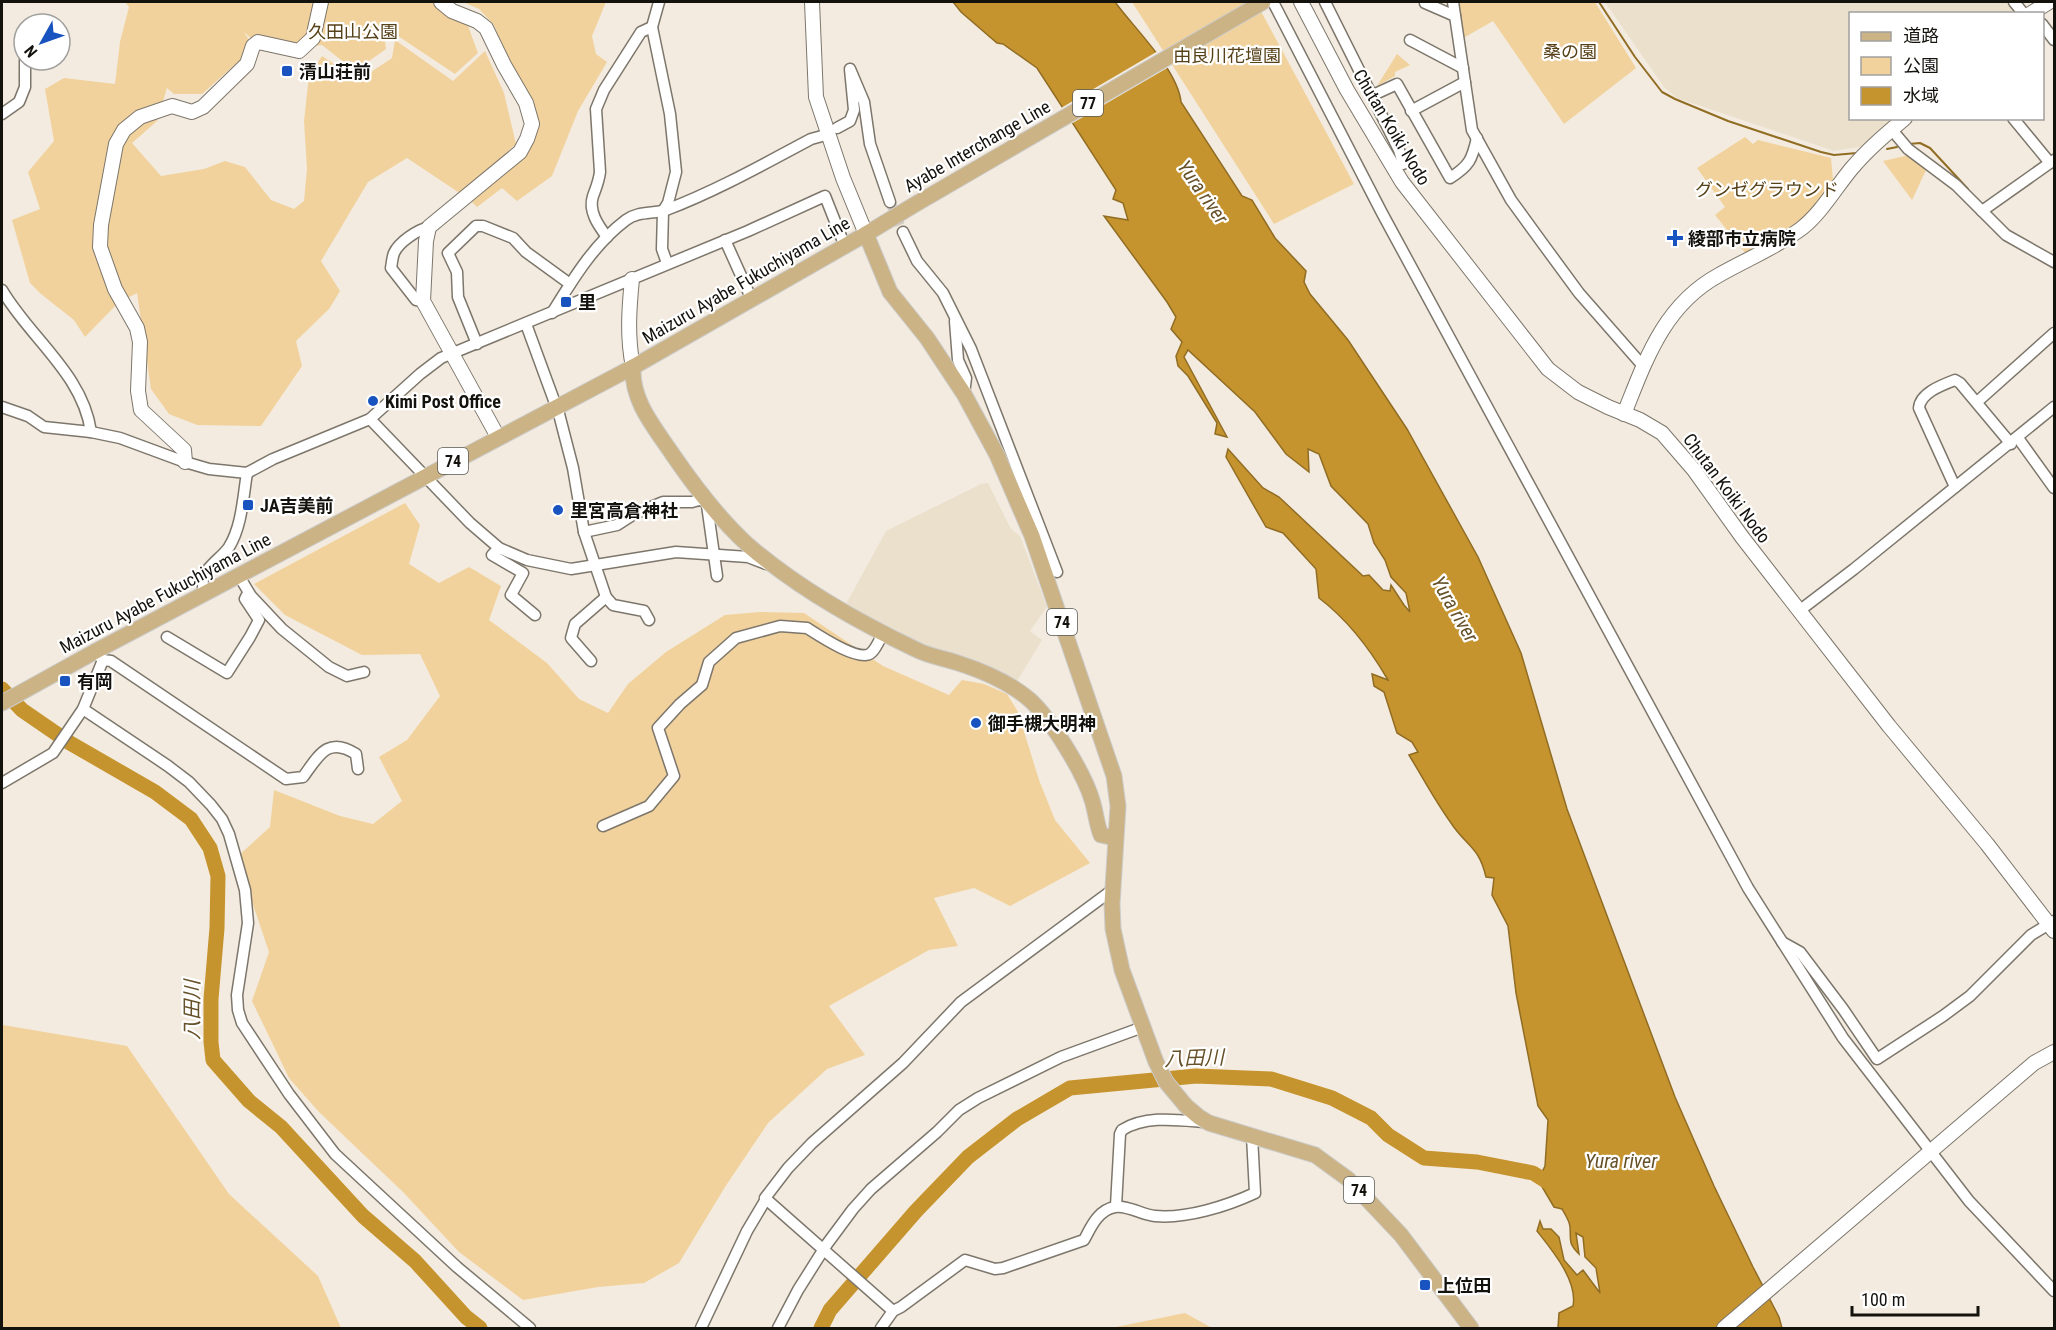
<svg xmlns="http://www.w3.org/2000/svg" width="2056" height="1330" font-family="'Roboto Condensed','Noto Sans JP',sans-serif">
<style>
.built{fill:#ebe0cc}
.green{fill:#f1d29c}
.water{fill:#c6942e;stroke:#916d24;stroke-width:1.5}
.pier{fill:#f3ebdf}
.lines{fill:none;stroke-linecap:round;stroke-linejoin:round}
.stream{stroke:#916d24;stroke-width:2}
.river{stroke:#c6942e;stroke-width:15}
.street-tunnel{stroke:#d2cac0;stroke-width:10;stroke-dasharray:10 5;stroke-linecap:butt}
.street-casing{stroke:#7d766b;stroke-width:13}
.secondary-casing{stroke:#7d766b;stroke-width:16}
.primary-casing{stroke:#cbcbca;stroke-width:17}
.street{stroke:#fff;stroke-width:10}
.secondary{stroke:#fff;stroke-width:14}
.primary{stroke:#cbb386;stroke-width:15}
.poi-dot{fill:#1853bf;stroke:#fff;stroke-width:2}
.labels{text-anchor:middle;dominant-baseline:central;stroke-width:4.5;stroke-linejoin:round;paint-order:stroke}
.shield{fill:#fff;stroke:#5a5956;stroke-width:1.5}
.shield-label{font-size:16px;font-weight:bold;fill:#14120d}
.park-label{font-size:18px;fill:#564118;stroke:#fff}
.poi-label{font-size:18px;font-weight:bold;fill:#14120d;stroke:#fff;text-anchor:start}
.street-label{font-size:18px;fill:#14120d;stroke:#fff}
.water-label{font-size:20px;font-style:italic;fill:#675129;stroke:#fff}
</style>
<rect width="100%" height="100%" fill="#f3ebdf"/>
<!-- built -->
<g class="built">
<path d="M1605,2H2007L2016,13L1850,14V118L1898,119L1865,146L1834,151L1677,98L1664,87Z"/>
<path d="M988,483L1011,529L1020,536L1047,607L1030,631L1042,640L1014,686L922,649L845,606L886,531L981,484Z"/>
</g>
<!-- green -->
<g class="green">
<path d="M125,2H433L468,26L478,53L455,74L383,26L386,49L355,71L322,45L292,48L254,41L244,32L249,40L240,60L202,94H174L167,88L157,121L132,143L161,176L204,169L225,161L245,167L271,200L294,209L304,201L307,169L304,121L309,76L322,56L359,80L392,58L395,40L453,81L485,51L504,93L516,144L461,194L407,158L368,182L321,261L340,291L329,309L296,341L302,366L261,426L197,425L169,414L151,389L137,293L118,303L85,337L74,320L41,294L30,283L12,220L40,209L28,172L54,141L45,89L64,78L115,84L120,42L129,7Z"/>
<path d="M463,2H606L592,36L596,54L607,62L578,111L552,176L517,201L502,188L477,207L472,202L529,152L536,134L534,111L510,64L494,25L479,9Z"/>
<path d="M1132,2H1256L1354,184L1274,224Z"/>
<path d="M1456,2H1595L1636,68L1564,124L1493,21L1460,40Z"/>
<path d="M1397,54L1410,65L1395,72V76L1377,86Z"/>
<path d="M1745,137L1753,144L1758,140L1831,158L1833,180L1810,213L1789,230L1747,255L1715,215L1725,207L1697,168Z"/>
<path d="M1909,155L1927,168L1912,200L1883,161Z"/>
<path d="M405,503L420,525L409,564L439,583L469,567L501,586L489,620L547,663L579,699L608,713L628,684L666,652L725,615L760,612L804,613L883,666L949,695L962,680L984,684L1007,694L1018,712L1039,780L1055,820L1090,863L1010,906L974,888L934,898L958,946L929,950L829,1006L865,1055L827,1069L768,1123L725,1187L679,1263L644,1283L598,1287L523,1300L459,1252L403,1192L319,1112L289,1078L252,1001L269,952L237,857L270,827L274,790L340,816L373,824L402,801L379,757L407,740L440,696L420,654L362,655L285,615L254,584Z"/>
<path d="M3,1025L127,1046L229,1194L318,1276L341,1328H2Z"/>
<path d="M1185,1313L1212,1328H1111Z"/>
</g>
<!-- water -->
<path class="water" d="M953,2H1115C1134,28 1178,70 1181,102L1242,196L1252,200L1275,238L1306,271L1304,282L1310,294L1348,340L1407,429L1478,557L1521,653L1567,809L1675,1097L1714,1186L1753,1267L1779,1317L1782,1328H1558L1559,1313L1573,1306C1578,1281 1552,1250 1537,1231L1540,1221L1543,1229H1551L1559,1237L1564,1260L1577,1275L1583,1270L1600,1293L1596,1268L1585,1257L1583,1237L1576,1233L1579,1254C1568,1243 1571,1241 1570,1227C1570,1222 1565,1214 1562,1209L1554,1207L1538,1180L1545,1166L1548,1120L1538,1106L1516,993L1508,926L1492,895L1494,878L1486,877C1479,846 1466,846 1451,823C1435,801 1423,778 1409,755L1418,752L1412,742L1397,733L1384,692L1374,686L1372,674L1388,680C1370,649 1348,620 1319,598L1316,569L1283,533L1266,527L1226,457L1228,449L1263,488L1279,497L1363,576L1369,575L1383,590L1390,591L1391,585L1404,605L1410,612L1406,593L1391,577L1385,560L1374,543L1368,524L1331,486L1319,454L1308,449L1309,472L1286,454L1255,412L1188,350L1184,357L1227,437L1215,434L1217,423L1188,376L1178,366L1176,356L1182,342L1171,329L1176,317L1167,302L1104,216L1128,220L1123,203L1113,199L1116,190L1037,68L1003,44L997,43L961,12Z"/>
<!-- pier -->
<path class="pier" d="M1158,51L1169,67L1071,124L1061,108Z"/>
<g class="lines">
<!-- stream -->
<g class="stream">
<path d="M1599,2L1635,57L1662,92L1675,99L1728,121L1821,152L1834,155L1857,153"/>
<path d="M1909,144L1920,143L1930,148L1968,189"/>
<path d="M1887,149L1897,147"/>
</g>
<!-- river -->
<g class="river">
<path d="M2,689L22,710L70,743L155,792L191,819L210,848L218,876L217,928L211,999V1042L213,1060L249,1101L281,1127L363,1216L415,1261L466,1317L480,1328"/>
<path d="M821,1328L830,1310L916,1211L968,1157L1017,1119L1070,1088L1196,1076L1271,1079L1332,1098L1371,1118L1388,1135L1424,1158L1477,1162L1533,1173L1557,1188"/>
</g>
<!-- street-tunnel -->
<path class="street-tunnel" d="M890,202L903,232"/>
<!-- street casing -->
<g class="street-casing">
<g id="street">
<path d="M659,2L652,27L670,114L676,172L668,203L663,211L662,249L667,263"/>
<path d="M1273,2L1382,213L1748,888L1843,1038L1969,1201L2054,1291"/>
<path d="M1325,2L1399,150L1403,164"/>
<path d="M1453,2L1472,130L1511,200L1543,244L1579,293L1643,366"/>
<path d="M2014,2L2024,14"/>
<path d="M1425,3L1455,16"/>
<path d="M2042,24L2054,40"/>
<path d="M1410,40L1463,68"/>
<path d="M1373,95L1397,84L1450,178C1469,166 1472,160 1477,138"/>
<path d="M1411,111L1465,82"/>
<path d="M2,114L19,102L25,87V60"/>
<path d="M2013,118L2050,163"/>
<path d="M837,128L850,121L854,110L850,69L864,102L870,144L890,202"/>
<path d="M1892,130L1908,149L1956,185L2006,235L2054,262"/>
<path d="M1982,211L2054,160"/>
<path d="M903,232L917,261L943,293L971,349L1057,572"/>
<path d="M607,237C598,225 588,211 593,196C596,188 599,181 600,172L596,109L604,90L641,32L652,27"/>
<path d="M725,240L752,300"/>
<path d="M2,290C30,338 83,374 91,432"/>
<path d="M423,301L416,300L391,268C392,263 392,258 394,253C399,242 417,230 429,227"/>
<path d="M552,313C573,279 594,244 626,220C638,211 653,214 666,210C716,191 764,164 811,139L822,136"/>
<path d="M955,321L958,360L966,378L964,394"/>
<path d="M526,324L559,414L573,468L584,532L606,597L613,605L644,611L649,620"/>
<path d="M477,344L458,297L457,272L448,253L476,226H483L513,238L526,252L570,284"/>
<path d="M1977,402L2054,333"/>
<path d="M2,407L28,416L44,427L91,432L120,438L185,462L209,469L247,473L273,459L370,419L420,374L441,358L748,231L825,196L842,239"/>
<path d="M370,419L470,523L499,548L527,560L571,569L676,552L748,557L766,564"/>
<path d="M2018,438L2054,488"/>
<path d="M1955,487L1919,408C1920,393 1942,385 1955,380L1960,383L2011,444"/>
<path d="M584,532L617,525L634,514L663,502H692L706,498L717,576"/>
<path d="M499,548L492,555L523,573L511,595L535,615"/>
<path d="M239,576L251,596L282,629L329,667L347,676L364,672"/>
<path d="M205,593C195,571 219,562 229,547C242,526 243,497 247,473"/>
<path d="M1799,611L1854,569L2054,407"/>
<path d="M167,637L227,673L250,637L259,620L245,599L247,595"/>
<path d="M103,660L111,661L286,779L303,777C319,755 328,736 356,754L358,769"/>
<path d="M591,661L571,638L575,624L606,597"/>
<path d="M83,709L168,766L189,782L211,805L222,819L229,834L245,890L248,923L237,995L238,1010L242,1023L289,1094L335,1154L457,1267L530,1328"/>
<path d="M2,783L53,753L83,709L103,660L99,656"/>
<path d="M603,826L649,806L674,776L658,728L680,704L702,685L709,662L736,638L780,626L807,628C818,635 860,663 871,653C876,649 880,639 883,633"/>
<path d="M1782,942L1800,952L1843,1009L1877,1059L1943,1016L1970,996L2031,935L2054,921"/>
<path d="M766,1199L893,1311"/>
<path d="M1116,1206L1120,1134L1122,1130C1146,1115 1178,1120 1205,1122"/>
<path d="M701,1328L747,1231L766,1199L765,1198L788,1168L812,1143L903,1063L961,1002L1111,891"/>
<path d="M778,1328L798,1290L827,1244L853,1209L871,1189L937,1132L959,1110L978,1098L1061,1057L1143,1027"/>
<path d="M881,1328L893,1311L901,1307L965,1260L995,1269L1003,1268L1084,1240C1091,1227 1098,1210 1115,1207C1127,1205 1143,1215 1155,1216C1186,1219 1227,1206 1255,1193L1252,1136"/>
</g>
</g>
<!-- secondary casing -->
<g class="secondary-casing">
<g id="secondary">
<path d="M441,2L452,11L477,21L486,28L504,65L526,103L532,124L527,139L520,152L429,227L426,241L423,301L498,437"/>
<path d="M812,2L816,97L843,178L866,234"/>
<path d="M1301,2L1347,90L1402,182L1548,369L1578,392L1608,407L1640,420L1662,433L1694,470L1742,537L1889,726L1987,844L2054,931"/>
<path d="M2030,14L2049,2"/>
<path d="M632,279C629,309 627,337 633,367"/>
<path d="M1624,414C1646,359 1664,305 1719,275C1747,259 1777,247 1802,228C1822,212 1836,187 1852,168C1868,149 1886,134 1905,118"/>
<path d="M185,462L184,450L141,410L138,391L140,342L137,328L115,289L100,247L101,225L116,144L124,130L140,117L172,106L192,112L203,107L247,64L253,46L258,42L299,51L313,38L321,2"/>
<path d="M1724,1328L2034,1063L2054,1052"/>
</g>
</g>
<!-- primary casing -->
<g class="primary-casing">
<g id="primary">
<path d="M866,234L890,292L927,338L964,394L997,455L1032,536L1114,776L1118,806L1112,904L1113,929L1122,970L1156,1062L1166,1082L1186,1106L1199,1117L1209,1123L1315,1155L1348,1179L1401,1235L1471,1328"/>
<path d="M633,367C631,401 655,428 673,455C695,487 720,520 749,546C797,587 858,622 915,649C928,656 943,658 958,663C983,671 1009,682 1030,700C1051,719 1084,773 1092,800C1096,812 1096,823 1101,835L1115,838"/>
<path d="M2,703L96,651L633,367L866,234L914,205L1263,2"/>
</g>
</g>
<!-- street -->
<use href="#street" class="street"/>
<!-- secondary -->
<use href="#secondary" class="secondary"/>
<!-- primary -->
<use href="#primary" class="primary"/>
</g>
<!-- markers -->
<g class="poi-dot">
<rect x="281" y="65" width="12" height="12" rx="3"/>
<path d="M1672 229h6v6h6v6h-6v6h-6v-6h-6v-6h6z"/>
<rect x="560" y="296" width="12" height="12" rx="3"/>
<circle cx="373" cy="401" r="6"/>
<rect x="242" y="499" width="12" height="12" rx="3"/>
<circle cx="558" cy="510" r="6"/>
<rect x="59" y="675" width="12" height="12" rx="3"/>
<circle cx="976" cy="723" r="6"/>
<rect x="1419" y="1279" width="12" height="12" rx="3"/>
</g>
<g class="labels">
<!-- shield labels -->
<g class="shield">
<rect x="1073" y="90" width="30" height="26" rx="4.5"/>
<rect x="438" y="448" width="30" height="26" rx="4.5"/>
<rect x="1047" y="609" width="30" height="26" rx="4.5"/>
<rect x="1344" y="1177" width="30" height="26" rx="4.5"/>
</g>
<g class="shield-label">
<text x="1088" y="103">77</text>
<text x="453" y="461">74</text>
<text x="1062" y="622">74</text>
<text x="1359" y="1190">74</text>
</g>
<!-- park labels -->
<g class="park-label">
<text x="353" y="31">久田山公園</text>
<text x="1570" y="51">桑の園</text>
<text x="1227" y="55">由良川花壇園</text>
<text x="1767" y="189">グンゼグラウンド</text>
</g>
<!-- poi labels -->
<g class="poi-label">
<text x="299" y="71">清山荘前</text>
<text x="1688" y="238">綾部市立病院</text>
<text x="578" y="302">里</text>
<text x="385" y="401">Kimi Post Office</text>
<text x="260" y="505">JA吉美前</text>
<text x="570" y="510">里宮高倉神社</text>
<text x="77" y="681">有岡</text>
<text x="988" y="723">御手槻大明神</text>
<text x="1437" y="1285">上位田</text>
</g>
<!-- street labels -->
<g class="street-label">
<text transform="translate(1392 127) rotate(59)">Chutan Koiki Nodo</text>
<text transform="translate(977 146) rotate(-30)">Ayabe Interchange Line</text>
<text transform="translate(746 280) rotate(-30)">Maizuru Ayabe Fukuchiyama Line</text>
<text transform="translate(1727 488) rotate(53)">Chutan Koiki Nodo</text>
<text transform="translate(165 593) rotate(-28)">Maizuru Ayabe Fukuchiyama Line</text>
</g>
<!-- water labels -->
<g class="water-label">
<text transform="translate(1203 192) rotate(55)">Yura river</text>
<text transform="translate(1455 609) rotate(60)">Yura river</text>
<text transform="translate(192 1010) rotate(-90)">八田川</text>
<text transform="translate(1194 1058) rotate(-2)">八田川</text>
<text x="1621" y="1161">Yura river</text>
</g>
</g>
<!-- border -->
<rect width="2056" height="1330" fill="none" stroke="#14120d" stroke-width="6"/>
<!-- legend -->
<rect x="1849" y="12" width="195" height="108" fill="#ffffff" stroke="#a1a09e" stroke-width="1.5"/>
<rect x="1861" y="32" width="30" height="9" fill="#cbb386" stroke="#a1a09e" stroke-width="1.5"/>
<text x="1903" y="42" font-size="18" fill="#14120d">道路</text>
<rect x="1861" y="57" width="30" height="18" fill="#f1d29c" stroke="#a1a09e" stroke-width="1.5"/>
<text x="1903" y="72" font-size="18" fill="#14120d">公園</text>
<rect x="1861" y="87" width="30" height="18" fill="#c6942e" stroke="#a1a09e" stroke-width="1.5"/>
<text x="1903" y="102" font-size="18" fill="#14120d">水域</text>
<!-- north arrow -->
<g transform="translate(42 42) rotate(230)"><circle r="28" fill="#ffffff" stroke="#a1a09e" stroke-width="1.5"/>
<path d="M0-4.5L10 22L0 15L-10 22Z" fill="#1853bf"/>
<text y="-9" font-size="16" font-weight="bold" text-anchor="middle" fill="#14120d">N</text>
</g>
<!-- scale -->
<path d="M1852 1306v9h126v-9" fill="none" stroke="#14120d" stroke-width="3"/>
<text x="1861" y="1306" font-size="18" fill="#14120d" stroke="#ffffff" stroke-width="4.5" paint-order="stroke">100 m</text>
</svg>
